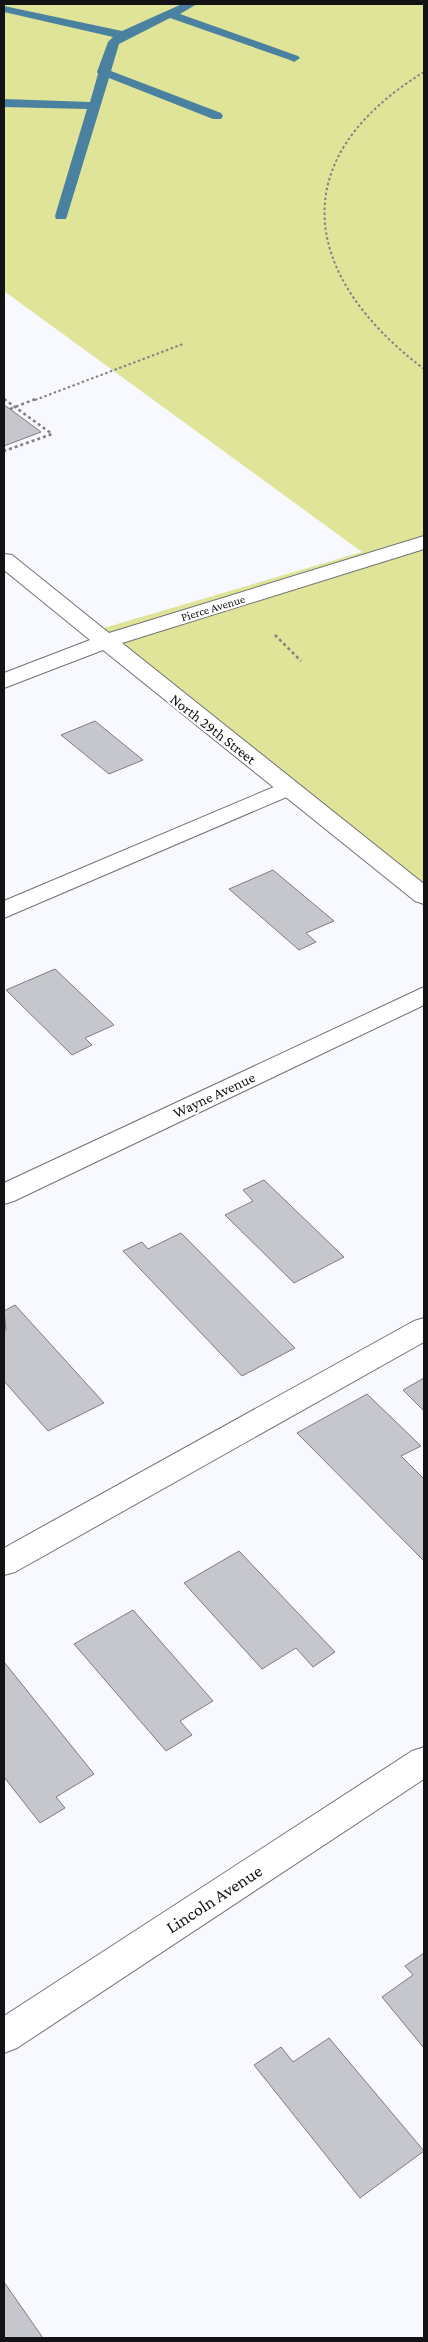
<svg xmlns="http://www.w3.org/2000/svg" width="428" height="2342" font-family="'Crimson Pro',serif">
<style>
.green{fill:#dfe499}
.lines{fill:none;stroke-linecap:round;stroke-linejoin:round}
.stream{fill:#4a81a1;fill-rule:evenodd}
.building{fill:#c6c7cc;stroke:#7c7c82}
.lane-casing{stroke:#717176;stroke-width:2}
.street-casing{stroke:#717176;stroke-width:2}
.path-far1{stroke:#818185;stroke-width:2;stroke-dasharray:2.5 2.5;stroke-linecap:butt}
.path{stroke:#818185;stroke-width:2.5;stroke-dasharray:3 3;stroke-linecap:butt}
.lane{fill:#fff;fill-rule:evenodd}
.street{fill:#fff;fill-rule:evenodd}
.labels{text-anchor:middle;dominant-baseline:central;stroke-width:4.5;stroke-linejoin:round;paint-order:stroke}
.far-street-label{font-size:12px;fill:#131315;stroke:#fff}
.street-label{font-size:15px;fill:#131315;stroke:#fff}
.near-street-label{font-size:18px;fill:#131315;stroke:#fff}
</style>
<rect width="100%" height="100%" fill="#f8f8ff"/>
<!-- green -->
<path class="green" d="M4,4H424V895L97,630L362,552L4,291Z"/>
<g class="lines">
<!-- stream -->
<path class="stream" d="M182,4H197L180,14L298,56L300,58L294,62L290,60L170,18L119,44L111,71L221,113L223,116L221,119H213L109,78L67,216L66,219H56L55,216L87,109L4,107V99L90,102L98,74L97,72L108,42L113,37L4,12V6L122,31Z"/>
</g>
<!-- building -->
<g class="building">
<path d="M4,405L10,409L41,432L4,446Z"/>
<path d="M95,721L143,760L109,774L61,735Z"/>
<path d="M273,870L334,921L306,933L316,942L299,950L229,889Z"/>
<path d="M55,969L114,1025L85,1038L92,1045L72,1055L6,990Z"/>
<path d="M264,1180L344,1257L294,1283L225,1215L253,1201L243,1190Z"/>
<path d="M181,1233L295,1348L242,1376L123,1251L142,1242L148,1249Z"/>
<path d="M15,1305L104,1403L48,1431L4,1381V1331L6,1330L4,1311Z"/>
<path d="M424,1378V1411L403,1390Z"/>
<path d="M367,1394L421,1446L401,1456L424,1479V1561L297,1433Z"/>
<path d="M239,1551L335,1652L313,1667L296,1648L262,1669L184,1583Z"/>
<path d="M133,1610L213,1701L180,1721L192,1735L166,1751L74,1644Z"/>
<path d="M4,1662L94,1774L56,1797L65,1808L40,1823L4,1777Z"/>
<path d="M424,1953V2048L382,1997L413,1975L405,1966Z"/>
<path d="M329,2038L424,2151L360,2198L254,2065L281,2047L293,2062Z"/>
<path d="M4,2282L43,2338H4Z"/>
</g>
<g class="lines">
<!-- lane casing -->
<g class="lane-casing">
<g id="lane">
<path d="M288,781L296,783L300,788L296,793L4,918V901Z"/>
<path d="M424,1318V1342L15,1572L4,1575V1548L414,1321Z"/>
</g>
</g>
<!-- street casing -->
<g class="street-casing">
<g id="street">
<path d="M424,536V549L122,643L424,884V904L415,901L103,650L4,688V673L90,640L4,570V554L12,555L109,633Z"/>
<path d="M424,987V1005L14,1201L4,1204V1183Z"/>
<path d="M424,1747V1779L17,2048L4,2053V2016L412,1751Z"/>
</g>
</g>
<!-- path-far1 -->
<g class="path-far1">
<path d="M424,72C282,159 301,276 424,369"/>
<path d="M35,400L183,344"/>
</g>
<!-- path -->
<g class="path">
<path d="M4,399L52,434L4,451"/>
<path d="M10,409L38,398"/>
<path d="M275,635L301,661"/>
</g>
<!-- lane -->
<use href="#lane" class="lane"/>
<!-- street -->
<use href="#street" class="street"/>
</g>
<g class="labels">
<!-- far-street labels -->
<g class="far-street-label">
<text transform="translate(213 608) rotate(-17)">Pierce Avenue</text>
</g>
<!-- street labels -->
<g class="street-label">
<text transform="translate(213 729) rotate(38)">North 29th Street</text>
<text transform="translate(214 1095) rotate(-25)">Wayne Avenue</text>
</g>
<!-- near-street labels -->
<g class="near-street-label">
<text transform="translate(214 1899) rotate(-33)">Lincoln Avenue</text>
</g>
</g>
<!-- border -->
<rect width="428" height="2342" fill="none" stroke="#131315" stroke-width="10"/>
</svg>
